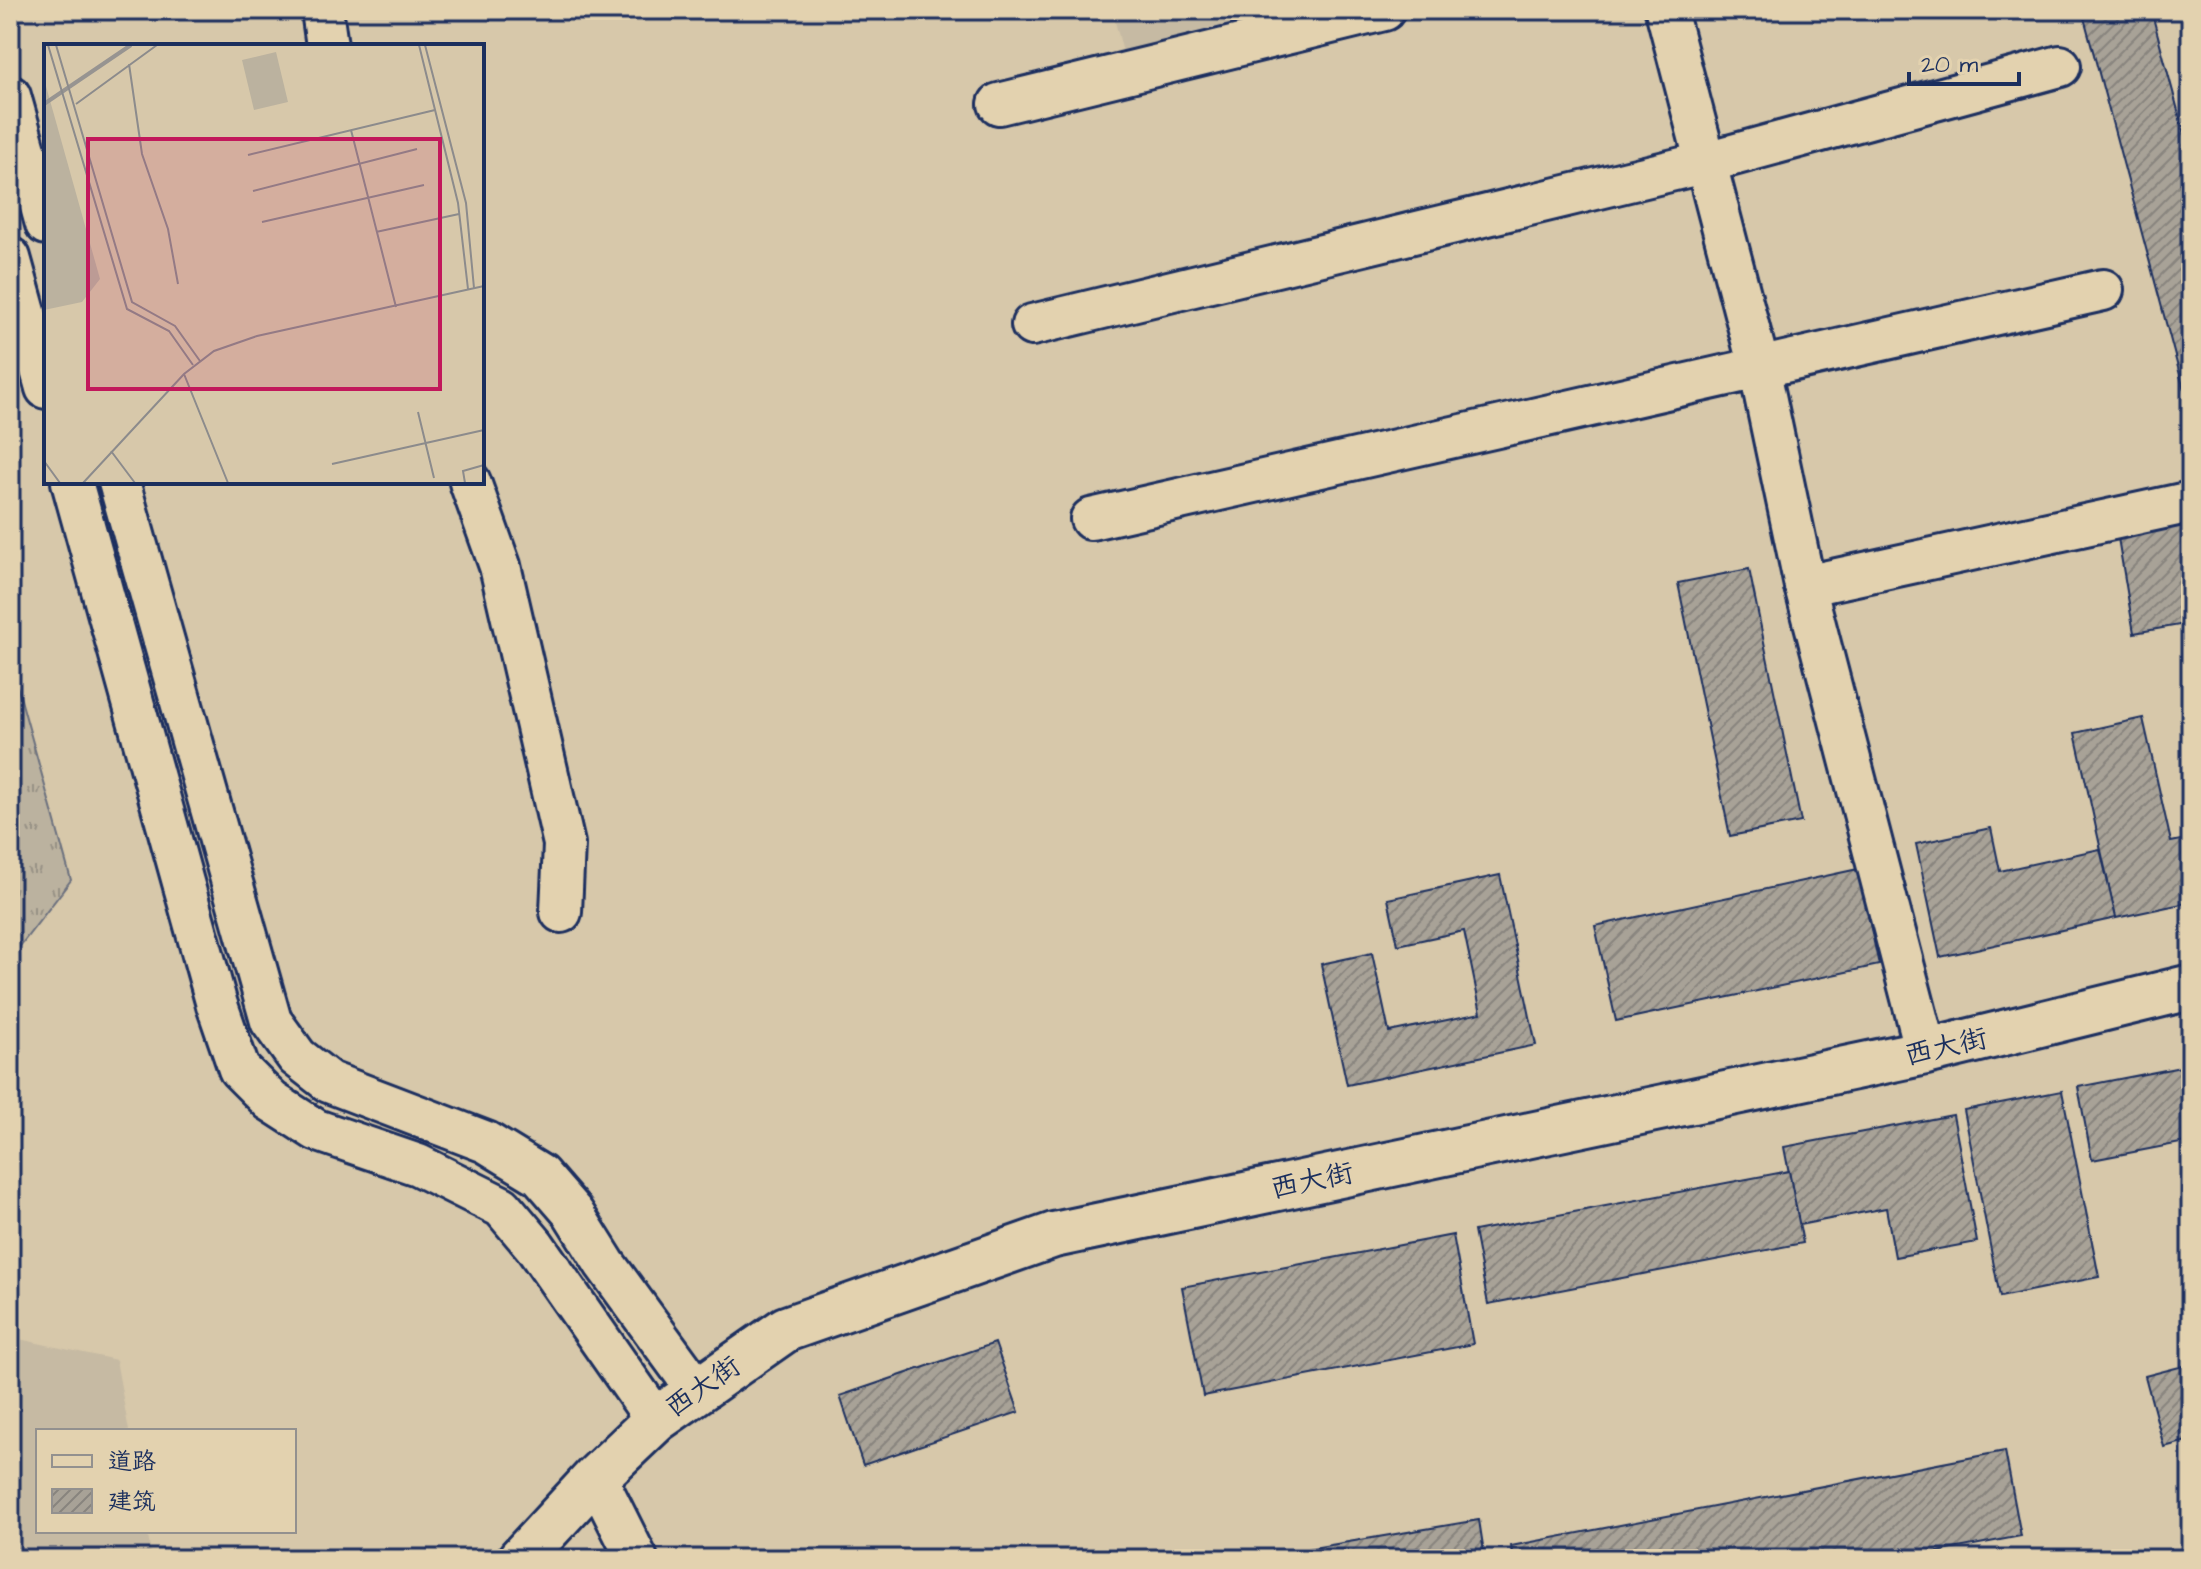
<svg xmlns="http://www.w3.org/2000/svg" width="2201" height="1569" font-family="'Architects Daughter','LXGW WenKai TC',sans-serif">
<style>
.built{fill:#c6baa3}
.grass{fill:url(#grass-tufts);stroke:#6b707e;stroke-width:2}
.building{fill:url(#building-hatch);stroke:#1b2f5e;stroke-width:2}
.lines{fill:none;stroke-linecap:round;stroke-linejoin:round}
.minor-casing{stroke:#1b2f5e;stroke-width:46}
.major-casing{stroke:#1b2f5e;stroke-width:50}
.minor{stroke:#e3d2af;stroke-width:40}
.major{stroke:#e3d2af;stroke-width:44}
.labels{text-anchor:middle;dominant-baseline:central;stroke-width:6;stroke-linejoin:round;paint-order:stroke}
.street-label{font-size:28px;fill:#1b2f5e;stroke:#e3d2af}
.inset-river{fill:none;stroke:#979491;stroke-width:4}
.inset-road{fill:none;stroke:#8c8b8c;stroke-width:2}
.view{fill:#c2185b;fill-opacity:0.15;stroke:#c2185b;stroke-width:4}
.inset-edge{fill:none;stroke:#1b2f5e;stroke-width:4}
</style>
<defs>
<pattern id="grass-tufts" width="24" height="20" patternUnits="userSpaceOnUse" patternTransform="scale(2)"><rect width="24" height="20" fill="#bbb29f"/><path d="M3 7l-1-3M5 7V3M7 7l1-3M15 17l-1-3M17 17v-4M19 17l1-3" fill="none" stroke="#979185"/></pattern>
<pattern id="building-hatch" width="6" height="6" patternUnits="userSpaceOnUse" patternTransform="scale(2)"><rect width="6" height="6" fill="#a8a297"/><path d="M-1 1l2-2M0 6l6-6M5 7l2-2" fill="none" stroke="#88847e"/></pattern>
</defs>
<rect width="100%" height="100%" fill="#d7c8aa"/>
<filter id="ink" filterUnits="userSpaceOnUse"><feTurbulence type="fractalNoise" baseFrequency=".0125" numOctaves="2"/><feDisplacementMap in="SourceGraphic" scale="16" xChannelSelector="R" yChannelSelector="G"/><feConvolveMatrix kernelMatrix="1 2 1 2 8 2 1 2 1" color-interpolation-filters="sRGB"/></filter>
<g filter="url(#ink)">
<!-- built -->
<g class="built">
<path d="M1112,10H1283L1284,12L1123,52Z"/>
<path d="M10,1337L116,1360L129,1431H38V1531H147L152,1559H10Z"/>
</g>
<!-- grass -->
<path class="grass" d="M10,660L71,880L10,959Z"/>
<!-- building -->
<g class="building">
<path d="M2082,10H2151L2191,159V416Z"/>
<path d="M2191,519V623L2134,633L2117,532Z"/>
<path d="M1749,569L1801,822L1730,836L1678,583Z"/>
<path d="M2143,718L2171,842L2191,838V902L2116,918L2075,733Z"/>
<path d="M1991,828L2000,871L2100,849L2116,918L1940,957L1916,844Z"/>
<path d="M1858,869L1879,965L1616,1021L1595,926Z"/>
<path d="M1500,875L1536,1045L1347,1085L1321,964L1372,953L1389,1032L1481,1013L1464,931L1398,945L1388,899Z"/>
<path d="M2191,1065V1141L2092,1160L2078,1087Z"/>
<path d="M2062,1091L2099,1277L2000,1297L1964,1110Z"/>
<path d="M1953,1115L1977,1242L1895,1257L1886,1208L1799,1225L1784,1147Z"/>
<path d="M1789,1171L1803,1243L1488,1304L1474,1231Z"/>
<path d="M1453,1235L1473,1344L1203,1396L1182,1287Z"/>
<path d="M995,1343L1019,1412L863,1465L840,1396Z"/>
<path d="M2191,1364V1440L2164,1447L2145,1376Z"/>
<path d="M2005,1451L2021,1536L1901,1559H1513L1511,1546Z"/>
<path d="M1479,1520L1485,1559H1248Z"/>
</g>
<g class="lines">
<!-- minor casing -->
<g class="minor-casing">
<g id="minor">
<path d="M322,10L327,46"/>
<path d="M1666,10L1759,367L1805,586L1926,1052"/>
<path d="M10,96L46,224"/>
<path d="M999,104L1384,10"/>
<path d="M10,258L46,388"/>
<path d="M1032,325L1707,162L2060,66"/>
<path d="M72,482L217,1005L239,1069L271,1101L316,1130L418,1165L502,1207L534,1245L656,1420"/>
<path d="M119,482L271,1021L297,1057L329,1082L486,1142L540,1175L573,1213L605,1264L697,1390"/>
<path d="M470,482L500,566L564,844L561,912"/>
<path d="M1091,519L2103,290"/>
<path d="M1805,586L2191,502"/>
<path d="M596,1477L637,1559"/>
</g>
</g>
<!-- major casing -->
<g class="major-casing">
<path id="major" d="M520,1559L596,1477L656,1420L786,1329L1054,1235L1926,1052L2191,987"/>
</g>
<!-- minor -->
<use href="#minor" class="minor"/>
<!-- major -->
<use href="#major" class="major"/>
</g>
</g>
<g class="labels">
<!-- street labels -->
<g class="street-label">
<text transform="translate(1946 1047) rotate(-13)">西大街</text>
<text transform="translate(1312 1181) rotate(-12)">西大街</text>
<text transform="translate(703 1387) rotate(-35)">西大街</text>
</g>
</g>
<!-- overview -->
<g transform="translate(44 44)">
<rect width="440" height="440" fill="#d7c8aa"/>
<path d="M0,35L56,235L38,258L0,266Z" fill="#bbb29f"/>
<path d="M232,8L244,58L210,66L198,16Z" fill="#bbb29f"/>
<path class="inset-river" d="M0,60L87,1"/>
<path class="inset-road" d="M4,1L83,265L125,287L149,321M12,1L88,258L131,282L156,317M375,1L414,159L424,245M381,1L422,159L430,244M85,20L98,110L124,185L134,240M32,60L113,1M307,86L352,263M204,111L391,66M209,147L373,105M218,178L380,141M332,188L415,170M140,330L184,439M374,368L390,434M67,407L91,439M0,417L16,439M288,420L440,386M39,439L140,330L170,307L213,292L440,242M421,439L419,427L440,421"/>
<path class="view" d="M44,95H396V345H44Z"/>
<rect width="440" height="440" class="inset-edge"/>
</g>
<!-- margin -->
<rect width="2201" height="1569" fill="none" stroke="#e3d2af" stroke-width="40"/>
<rect x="20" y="20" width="2161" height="1529" fill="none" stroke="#1b2f5e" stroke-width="3" filter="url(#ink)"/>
<!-- legend -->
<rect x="36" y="1429" width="260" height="104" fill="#e3d2af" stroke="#93918f" stroke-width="2"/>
<rect x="52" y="1455" width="40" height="12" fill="#e3d2af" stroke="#93918f" stroke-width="2"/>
<text x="108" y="1469" font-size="24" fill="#1b2f5e">道路</text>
<rect x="52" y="1489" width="40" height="24" fill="url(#building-hatch)" stroke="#93918f" stroke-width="2"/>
<text x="108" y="1509" font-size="24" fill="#1b2f5e">建筑</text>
<!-- scale -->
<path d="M1909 72v12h110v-12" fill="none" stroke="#1b2f5e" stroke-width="4"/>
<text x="1921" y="72" font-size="24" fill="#1b2f5e" stroke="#e3d2af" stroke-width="6" paint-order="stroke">20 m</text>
</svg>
